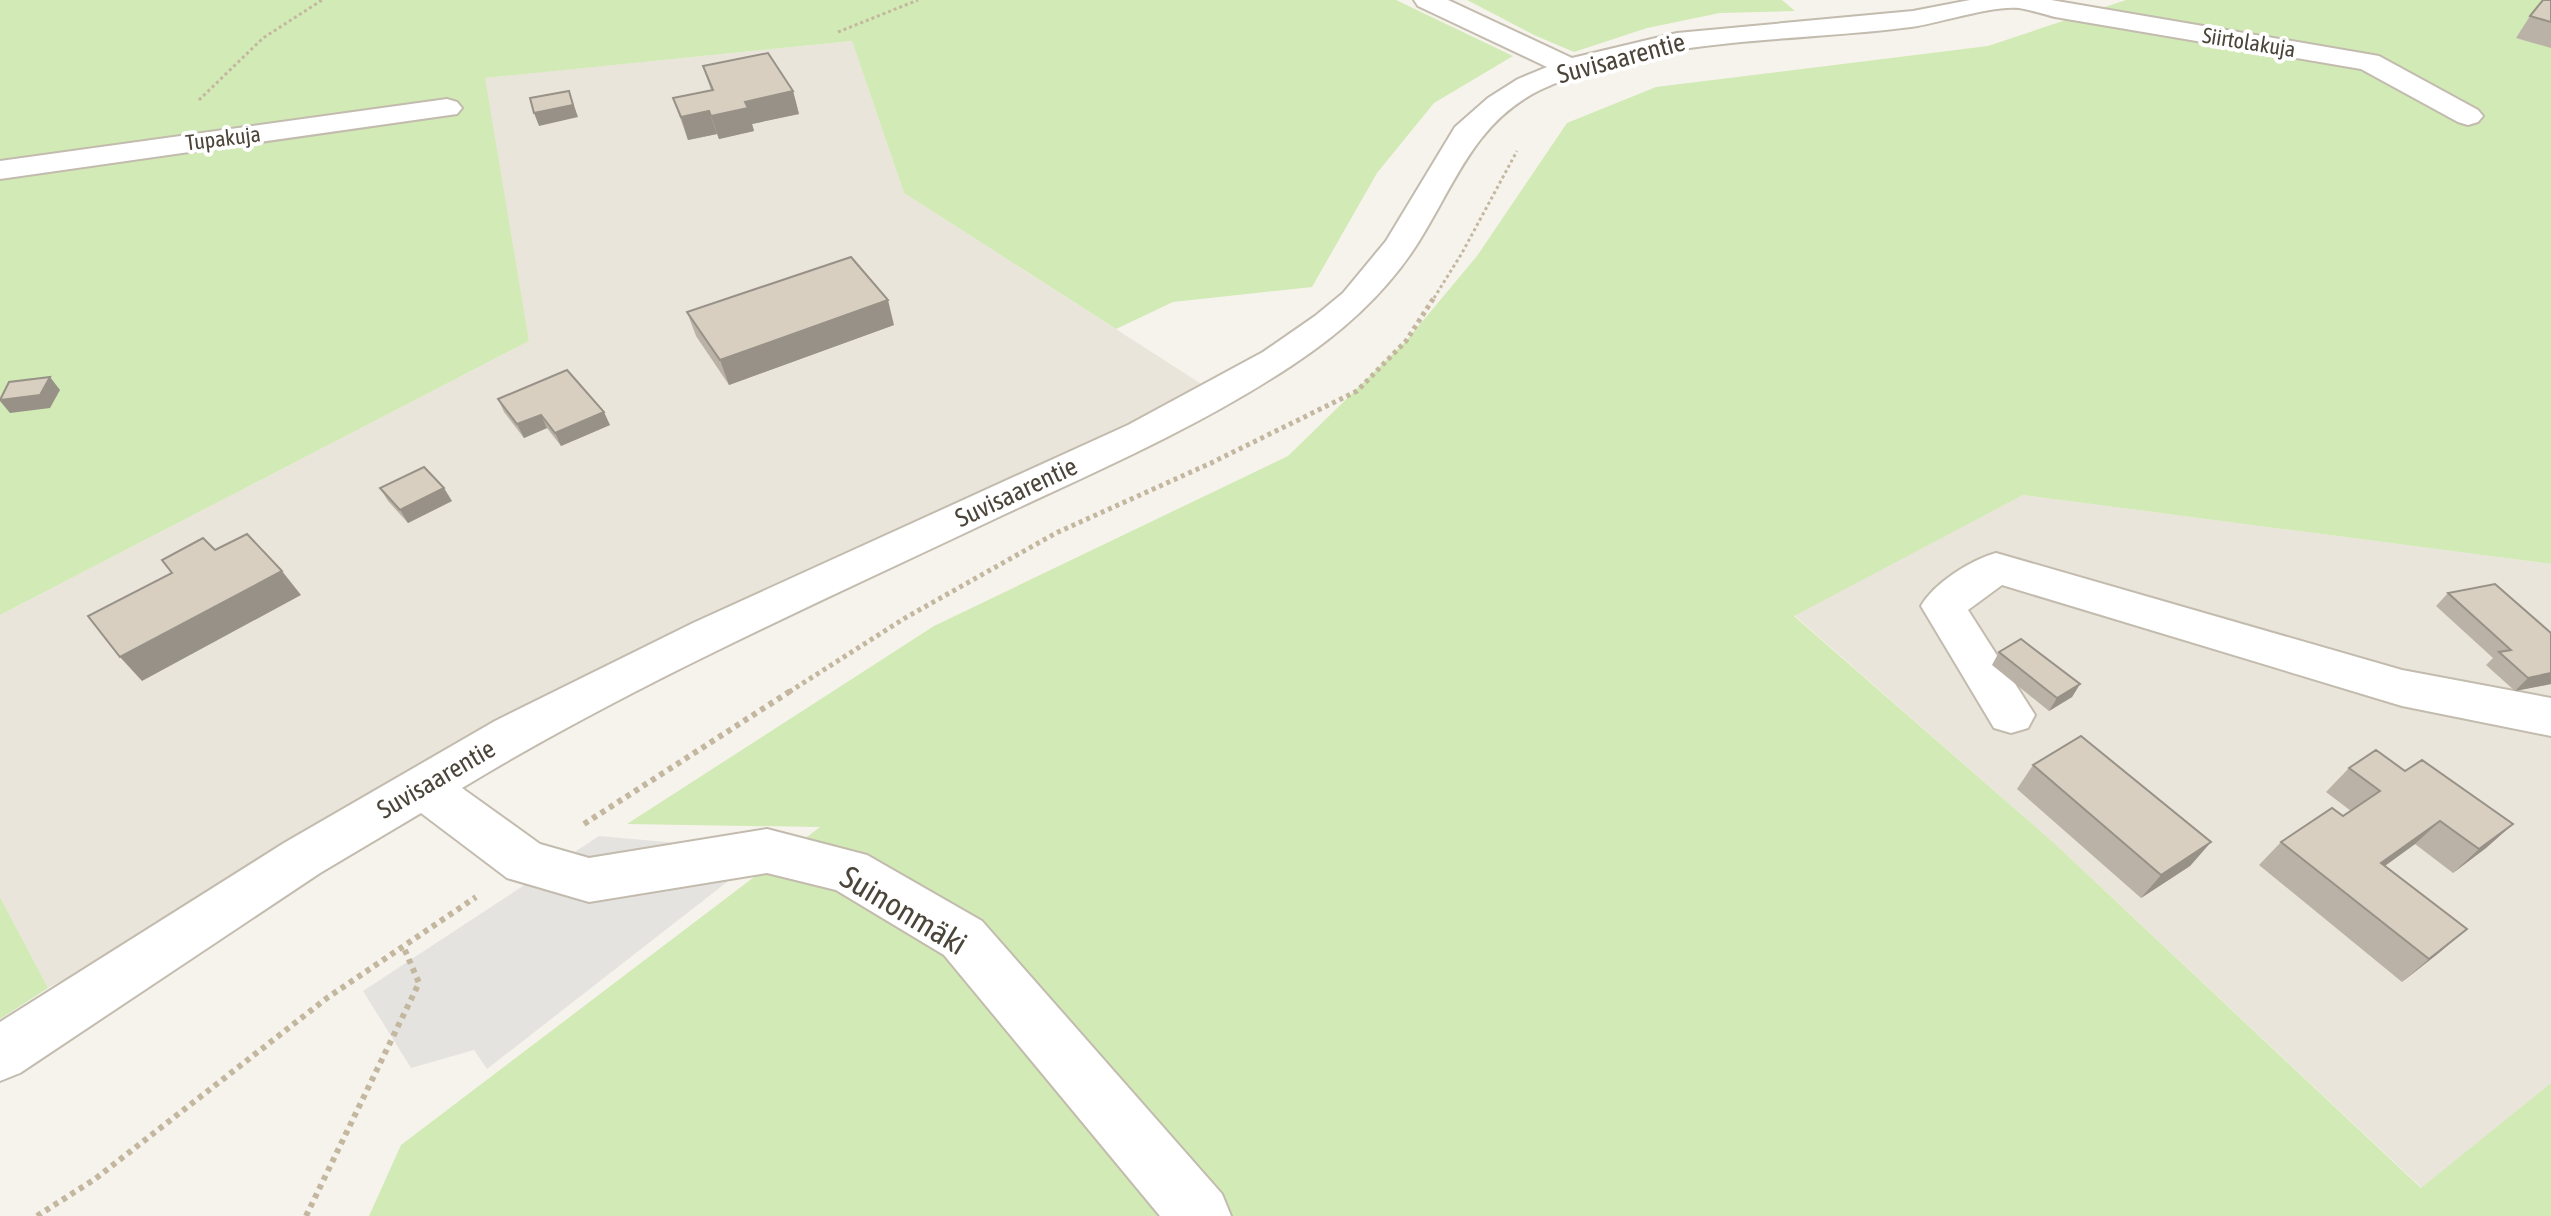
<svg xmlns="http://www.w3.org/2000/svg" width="2551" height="1216" font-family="'Asap Condensed',sans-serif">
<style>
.residential{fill:#eae5da}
.green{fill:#d2eab5}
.parking{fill:#e5e3e0}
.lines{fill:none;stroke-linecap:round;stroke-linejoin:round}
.minor-casing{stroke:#c2bbae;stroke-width:4}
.path-far2{stroke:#c4b79f;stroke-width:3;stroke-dasharray:3 3;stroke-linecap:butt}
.path-far1{stroke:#c4b79f;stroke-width:5;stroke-dasharray:4 4;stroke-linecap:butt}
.path{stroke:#c4b79f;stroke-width:6;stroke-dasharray:5 5;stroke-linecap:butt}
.minor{fill:#fff;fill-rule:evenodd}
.wall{fill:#bab2a6}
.shaded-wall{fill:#979187}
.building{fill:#d8cfc1;stroke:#979187;stroke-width:2}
.labels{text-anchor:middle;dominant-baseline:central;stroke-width:8;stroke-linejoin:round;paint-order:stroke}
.far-street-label{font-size:22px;fill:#4b4439;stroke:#fff}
.street-label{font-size:26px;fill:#4b4439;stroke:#fff}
.near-street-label{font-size:32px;fill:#4b4439;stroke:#fff}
</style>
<rect width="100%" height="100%" fill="#f6f3ec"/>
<!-- residential -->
<g class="residential">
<path d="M852,41L904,193L1217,394L709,635L48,988L0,897V615L529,341L484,78Z"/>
<path d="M2023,495L2551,564V1083L2422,1188L2054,843L1794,615Z"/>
</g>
<!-- green -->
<g class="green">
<path d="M0,0H1396L1513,56L1434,103L1377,173L1312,287L1173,302L1116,329L904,193L852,41L485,78L529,341L0,615Z"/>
<path d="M1467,0H1782L1795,11L1720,13L1647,28L1574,52L1534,35Z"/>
<path d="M2126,0H2551V564L2023,495L1794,616L2054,843L2421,1188L2551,1083V1216H369L401,1145L820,827L627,824L934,626L1288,456L1406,341L1477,256L1567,123L1656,87L1988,46Z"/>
<path d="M0,897L48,988L0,1019Z"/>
</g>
<!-- parking -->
<path class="parking" d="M599,836L767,851L487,1069L474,1050L411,1068L363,991Z"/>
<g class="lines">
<!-- minor casing -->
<g class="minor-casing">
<g id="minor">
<path d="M1414,0H1448L1572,58L1677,33L1913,11L1970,0H2051L2379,56L2478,110L2483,116L2478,122L2468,125L2458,122L2361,69L2055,17C2043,14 2031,10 2019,8C1992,5 1940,23 1911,27C1788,43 1655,35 1540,90C1473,123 1454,187 1416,246C1384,295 1340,334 1291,366C1202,425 1102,469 1005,514C822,601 635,683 462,788L540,844L589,858L767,829L867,855L982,921L1222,1194L1231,1216H1160L944,955L836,890L767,873L589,902L507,878L421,813L320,873L20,1073L0,1081V1022L284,843L495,721L693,623L1128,425L1263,352L1315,316L1343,293L1386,241L1455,127L1488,98L1518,79L1547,67L1418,6Z"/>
<path d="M447,99L457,102L462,108L457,114L0,179V161Z"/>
<path d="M1996,553L2402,670L2551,698V736L2402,706L2002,585L1968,610L2035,715L2028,728L2011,733L1994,728L1921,606C1934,583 1971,560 1996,553Z"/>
</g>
</g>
<!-- path-far2 -->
<g class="path-far2">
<path d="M838,32L918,0"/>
<path d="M199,100L263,38L322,0"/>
<path d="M1434,298L1462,253L1517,151"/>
</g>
<!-- path-far1 -->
<path class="path-far1" d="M789,692L905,618L1056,533L1211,463L1357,391L1406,341L1435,296"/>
<!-- path -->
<g class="path">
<path d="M584,824L792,690"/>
<path d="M37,1216L95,1179L327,998L476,897"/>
<path d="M306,1216L419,983L404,948"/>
</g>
<!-- minor -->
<use href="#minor" class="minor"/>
</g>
<!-- wall -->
<g class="wall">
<path d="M2551,0V48L2516,38L2530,16Z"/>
<path d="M703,66L793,91L799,114L752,124L754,131L719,139L717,134L688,140L673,98L711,90Z"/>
<path d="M687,312L894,325L729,385L696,336Z"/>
<path d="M498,399L610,425L561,446L547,428L524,438L504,412Z"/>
<path d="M380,488L452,501L408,523L388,501Z"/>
<path d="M2448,593L2551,684L2515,691L2486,665L2493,658L2436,606Z"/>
<path d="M1999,652L2080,684L2072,697L2049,711L1992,665Z"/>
<path d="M2033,765L2211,842L2190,866L2141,898L2017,789Z"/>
<path d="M2349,768L2405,771L2513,824L2486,848L2453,873L2415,844L2385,866L2440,952L2402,982L2259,865L2281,842L2343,816L2351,811L2326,792Z"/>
</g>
<!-- shaded-wall -->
<g class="shaded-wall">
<path d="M569,91L578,117L539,126L534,113Z"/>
<path d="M793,91L799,114L752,124L754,131L719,139L711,116L745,102Z"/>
<path d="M709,111L717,134L688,140L681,117Z"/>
<path d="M888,300L894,325L729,385L720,360Z"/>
<path d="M50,377L60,390L50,408L10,413L0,401Z"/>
<path d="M604,412L610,425L561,446L555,433Z"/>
<path d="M541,415L547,428L524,438L517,424Z"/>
<path d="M444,488L452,501L408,523L400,510Z"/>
<path d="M282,571L301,595L142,681L120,657Z"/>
<path d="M2551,673V684L2515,691L2528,678Z"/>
<path d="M2080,684L2072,697L2049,711L2057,698Z"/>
<path d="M2440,821L2415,844L2357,886L2381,863Z"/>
<path d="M2513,824L2486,848L2453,873L2479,849Z"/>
<path d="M2211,842L2190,866L2141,898L2161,875Z"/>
<path d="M2467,929L2440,952L2402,982L2429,959Z"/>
</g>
<!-- building -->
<g class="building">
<path d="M2543,0H2551V22L2530,16Z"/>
<path d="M768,53L793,91L745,102L748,108L711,116L709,111L681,117L673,98L713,90L703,66Z"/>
<path d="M569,91L573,105L534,113L530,98Z"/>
<path d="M851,257L888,300L720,360L687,312Z"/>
<path d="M567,370L604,412L555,433L541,415L517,424L498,399Z"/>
<path d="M50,377L40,395L0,400L9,382Z"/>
<path d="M424,467L444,488L400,510L380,488Z"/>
<path d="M247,534L282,571L120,657L88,616L172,573L162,560L203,538L215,550Z"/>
<path d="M2495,584L2551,633V673L2528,678L2499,652L2511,650L2448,593Z"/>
<path d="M2021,639L2080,684L2057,698L1999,652Z"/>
<path d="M2081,736L2211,842L2161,875L2033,765Z"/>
<path d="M2376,750L2405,771L2422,760L2513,824L2479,849L2440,821L2381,863L2467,929L2429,959L2281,842L2332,808L2343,816L2380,791L2349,768Z"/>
</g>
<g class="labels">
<!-- far-street labels -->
<g class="far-street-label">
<text transform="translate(2249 42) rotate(9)">Siirtolakuja</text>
<text transform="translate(223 138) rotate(-7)">Tupakuja</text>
</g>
<!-- street labels -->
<g class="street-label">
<text transform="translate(1621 58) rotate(-15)">Suvisaarentie</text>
<text transform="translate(1016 492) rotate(-25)">Suvisaarentie</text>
<text transform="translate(436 779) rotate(-30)">Suvisaarentie</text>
</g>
<!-- near-street labels -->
<g class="near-street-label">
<text transform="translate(904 910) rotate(31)">Suinonmäki</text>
</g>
</g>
</svg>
